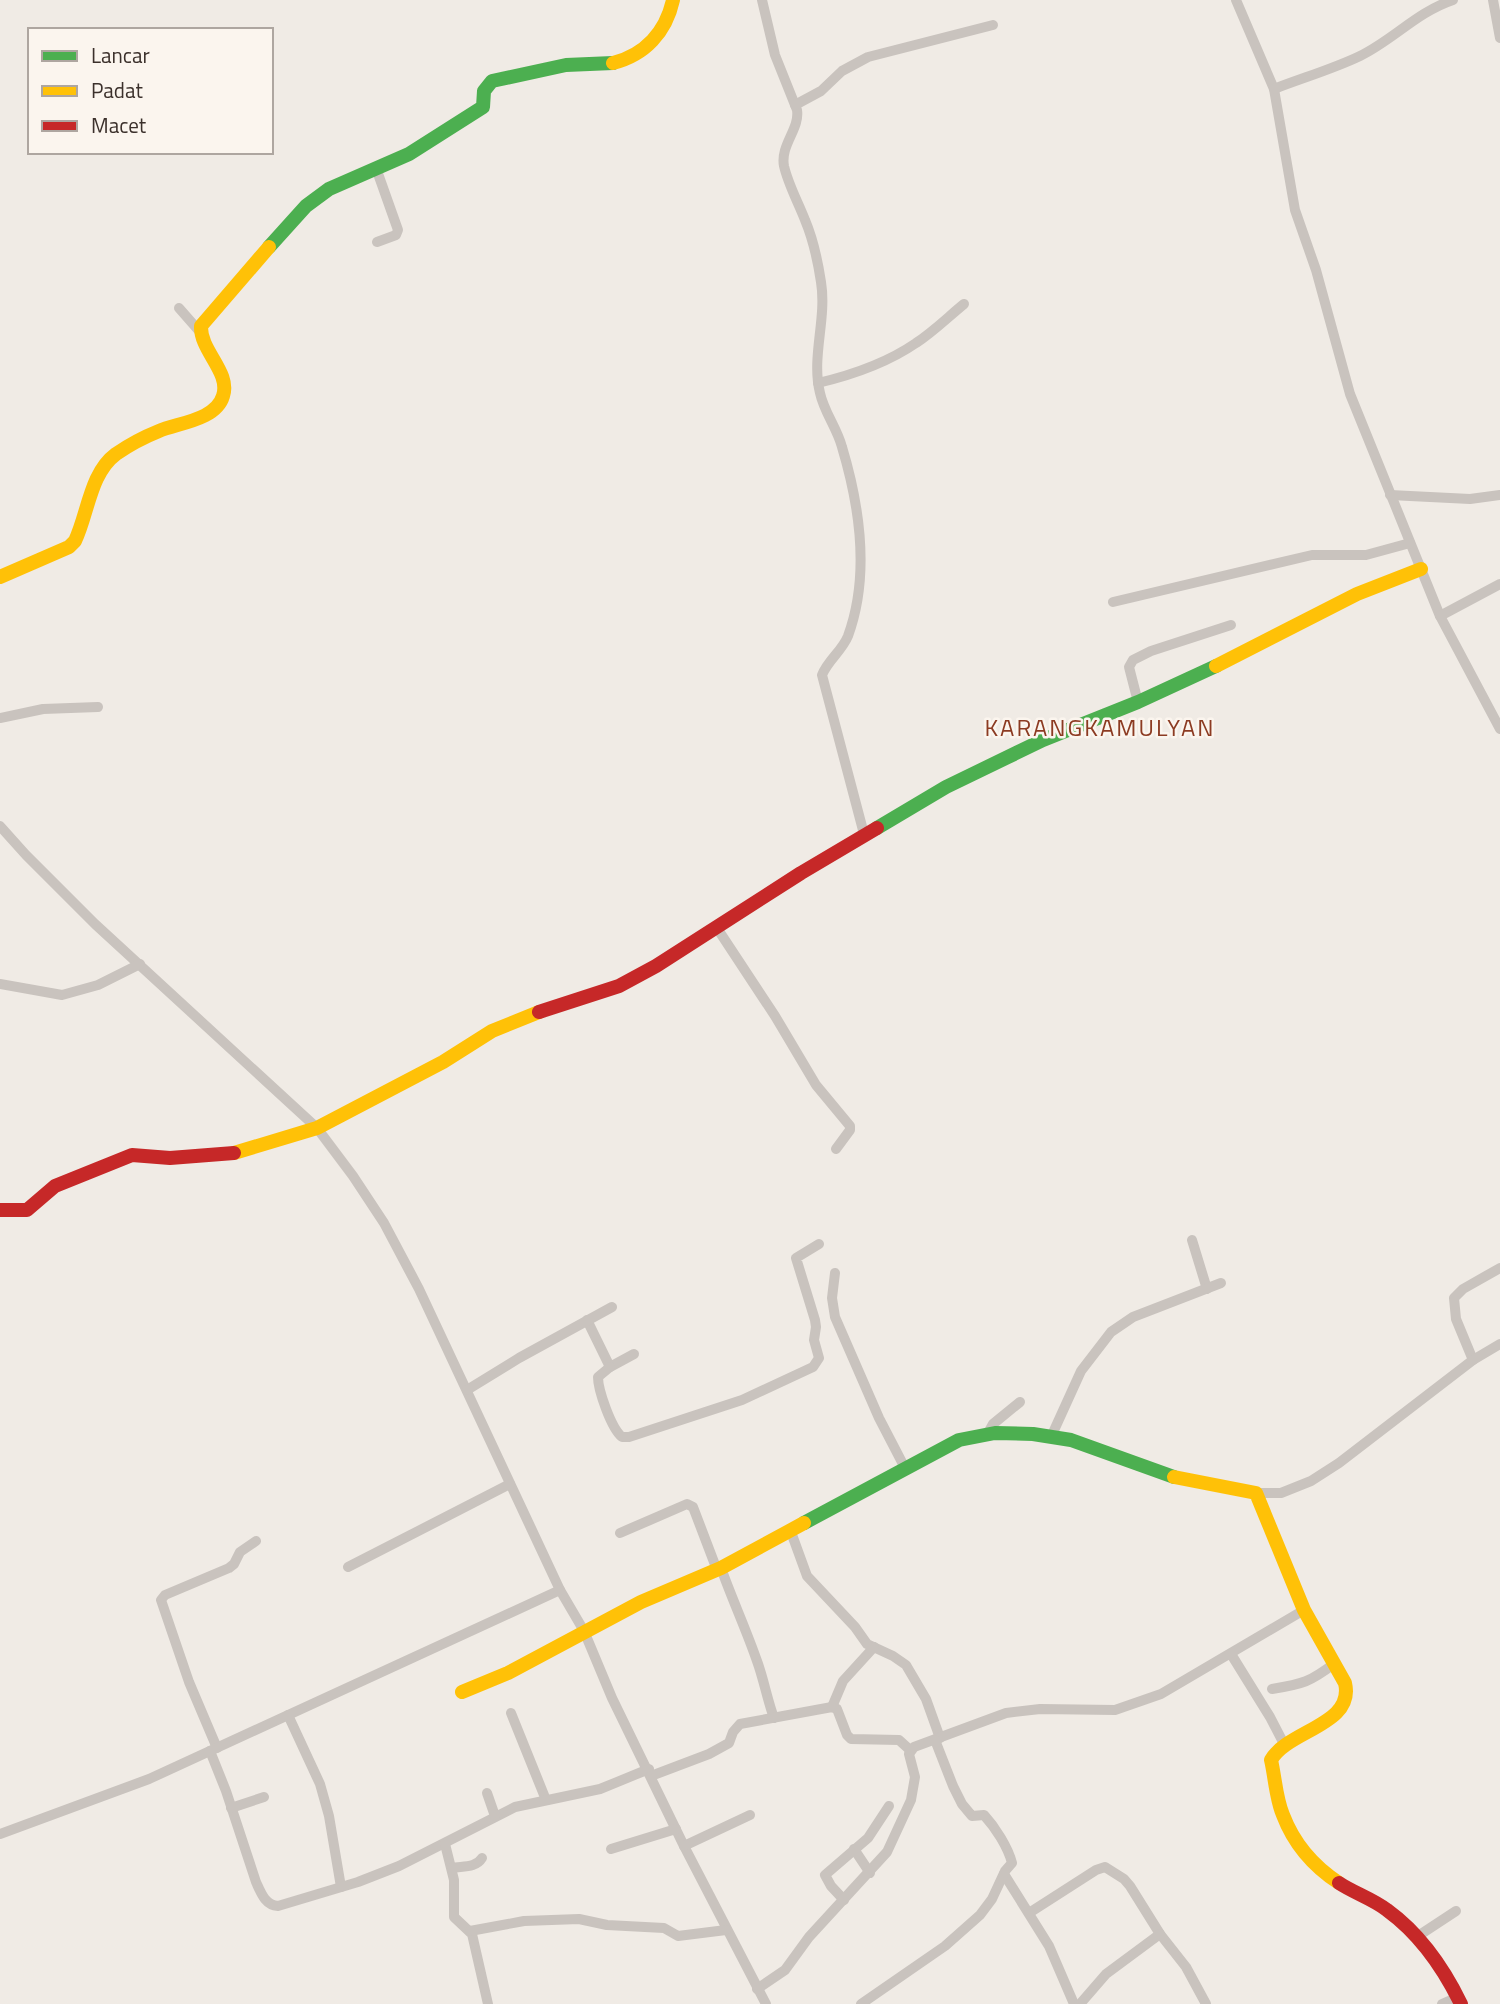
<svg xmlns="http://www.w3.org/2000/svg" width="1500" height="2004" font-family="'Titillium Web',sans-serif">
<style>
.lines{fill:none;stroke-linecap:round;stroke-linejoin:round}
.street{stroke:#c9c3be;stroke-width:10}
.fast{stroke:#4caf50;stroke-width:14}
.slow{stroke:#ffc107;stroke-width:14}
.jam{stroke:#c62828;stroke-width:14}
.labels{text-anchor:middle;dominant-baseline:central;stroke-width:5;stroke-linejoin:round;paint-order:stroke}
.quarter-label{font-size:24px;letter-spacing:2px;fill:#8c3b22;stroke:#fbf5ee}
</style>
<rect width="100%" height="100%" fill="#f0ebe5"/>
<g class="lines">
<!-- street -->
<g class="street">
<path d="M762,0L775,55L797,110C800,129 780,145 784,166C788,184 798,202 805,220C813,239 818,262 821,282C827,319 811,357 820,393C824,412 837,428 842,447C860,507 870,576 848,636C842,651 828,660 822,675L864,834"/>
<path d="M1236,0L1274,89L1295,210L1316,270L1350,394L1440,616L1500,729"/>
<path d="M1493,0L1500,38"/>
<path d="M1274,89C1302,78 1333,69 1360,56C1393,40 1417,12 1453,0"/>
<path d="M795,105L821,91L842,71L868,57L993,25"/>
<path d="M376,168L398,230L396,235L377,242"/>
<path d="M179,308L200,332"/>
<path d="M818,383C852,375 887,363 916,343C933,332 948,317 964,304"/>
<path d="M1390,495L1470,499L1500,495"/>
<path d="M1113,602L1312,555H1366L1410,543"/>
<path d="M1440,616L1500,584"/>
<path d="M1138,702L1129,667L1133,660L1151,651L1231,625"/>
<path d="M0,718L43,709L98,707"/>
<path d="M0,826L26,855L95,924L317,1128L353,1176L384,1223L419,1289L560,1590L584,1631L612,1698L684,1846L766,2004"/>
<path d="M717,928L775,1016L816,1085L850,1126V1130L836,1149"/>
<path d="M0,984L62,995L98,985L140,964"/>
<path d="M1192,1240L1207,1289"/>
<path d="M835,1273L832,1298L835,1317L879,1418L906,1470"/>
<path d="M587,1320L610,1367L634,1354"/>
<path d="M1473,1360L1456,1319L1454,1298L1463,1289L1500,1268"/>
<path d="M610,1367L598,1377C598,1390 611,1428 622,1437H629L742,1400L813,1367L819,1358L814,1340L816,1327L815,1320L796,1258L819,1244"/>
<path d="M467,1390L519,1358L612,1307"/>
<path d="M988,1433L993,1424L1020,1402"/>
<path d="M1051,1437L1081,1371L1111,1332L1133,1317L1221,1283"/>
<path d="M1256,1493H1281L1311,1481L1339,1463L1473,1360L1500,1344"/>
<path d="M791,1532L807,1576L855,1627L867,1644L893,1656L906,1665L926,1699L940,1738"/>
<path d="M620,1533L687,1504L693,1507L717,1570"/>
<path d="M348,1567L510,1484"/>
<path d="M721,1568C732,1599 746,1629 757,1661C764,1680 767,1699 774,1718"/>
<path d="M1231,1654L1270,1717L1284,1744"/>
<path d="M1272,1689C1303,1684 1310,1682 1335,1663"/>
<path d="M832,1707L843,1681L874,1647"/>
<path d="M511,1713L546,1800"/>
<path d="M288,1715L320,1784L329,1816L341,1887"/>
<path d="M217,1748L189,1682L161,1600L165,1595L229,1568L234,1564L240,1552L256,1541"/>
<path d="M210,1751L226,1791L256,1882C261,1893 265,1905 278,1906L358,1882L399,1866L515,1807L600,1789L649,1769"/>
<path d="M651,1776L709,1754L729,1743L733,1732L740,1724L832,1707L837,1709L847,1735L851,1739L899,1740L910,1750"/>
<path d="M487,1793L495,1816"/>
<path d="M231,1808L264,1797"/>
<path d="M0,1834L149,1779L560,1590"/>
<path d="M445,1844L454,1880V1917L472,1934L488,2004"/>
<path d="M684,1846L750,1815"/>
<path d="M611,1849L676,1829"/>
<path d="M854,1849L870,1873"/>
<path d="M452,1868C463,1866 476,1868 482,1858"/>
<path d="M1004,1874L1049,1946L1074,2004"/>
<path d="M844,1900L831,1886L825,1875L868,1838L889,1806"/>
<path d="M1029,1913L1096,1870L1105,1867L1124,1879L1130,1886L1160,1934L1186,1967L1206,2004"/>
<path d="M470,1931L524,1921L579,1919L607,1925L664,1928L678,1936L726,1930"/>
<path d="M1418,1936L1456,1911"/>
<path d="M757,1989L785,1970L809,1937L887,1852L911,1800L915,1777L909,1754L914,1747L1006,1713L1040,1709L1115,1710L1161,1694L1304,1610"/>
<path d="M861,2004L945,1946L980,1915L992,1899L1005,1871L1012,1863C1008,1847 995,1827 984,1815L972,1816L962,1804L953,1786L935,1740"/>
<path d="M1080,2004L1106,1974L1160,1934"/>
<path d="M1442,2004L1458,1997"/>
</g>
<!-- fast -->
<g class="fast">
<path d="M269,247L306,206L329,189L409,154L483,107L484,91L492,81L566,65L613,63"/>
<path d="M877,828L946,787L1043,740L1138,702L1216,666"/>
<path d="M804,1523L959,1440L995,1433L1033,1434L1071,1440L1174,1477"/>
</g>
<!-- slow -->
<g class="slow">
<path d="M613,63C645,55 666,32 673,0"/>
<path d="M0,577L69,547L75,541C88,514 90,473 116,454C129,445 144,437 159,431C178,423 216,420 223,396C231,372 200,351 201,326L269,247"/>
<path d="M1216,666L1357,594L1421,569"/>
<path d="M234,1153L317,1128L443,1062L492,1031L539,1012"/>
<path d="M1174,1477L1256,1493L1304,1610L1345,1683C1355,1725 1288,1730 1271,1760C1275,1777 1276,1799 1283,1815C1294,1844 1313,1866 1339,1883"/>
<path d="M462,1692L508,1673L641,1602L721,1568L804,1523"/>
</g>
<!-- jam -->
<g class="jam">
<path d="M539,1012L619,986L656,966L801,873L877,828"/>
<path d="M0,1210H27L55,1186L132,1155L170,1158L234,1153"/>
<path d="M1339,1883C1354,1893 1373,1899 1387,1910C1420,1934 1443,1967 1461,2004"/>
</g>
</g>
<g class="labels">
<!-- quarter labels -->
<g class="quarter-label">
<text x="1100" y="727">KARANGKAMULYAN</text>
</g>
</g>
<!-- legend -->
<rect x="28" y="28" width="245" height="126" fill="#fbf5ee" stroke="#aea6a0" stroke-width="2"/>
<rect x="42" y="51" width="35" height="10" fill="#4caf50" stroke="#aea6a0" stroke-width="2"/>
<text x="91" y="63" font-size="21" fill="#3b302b">Lancar</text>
<rect x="42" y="86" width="35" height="10" fill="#ffc107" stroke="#aea6a0" stroke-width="2"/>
<text x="91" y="98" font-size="21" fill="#3b302b">Padat</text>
<rect x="42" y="121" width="35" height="10" fill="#c62828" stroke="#aea6a0" stroke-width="2"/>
<text x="91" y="133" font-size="21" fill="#3b302b">Macet</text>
</svg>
